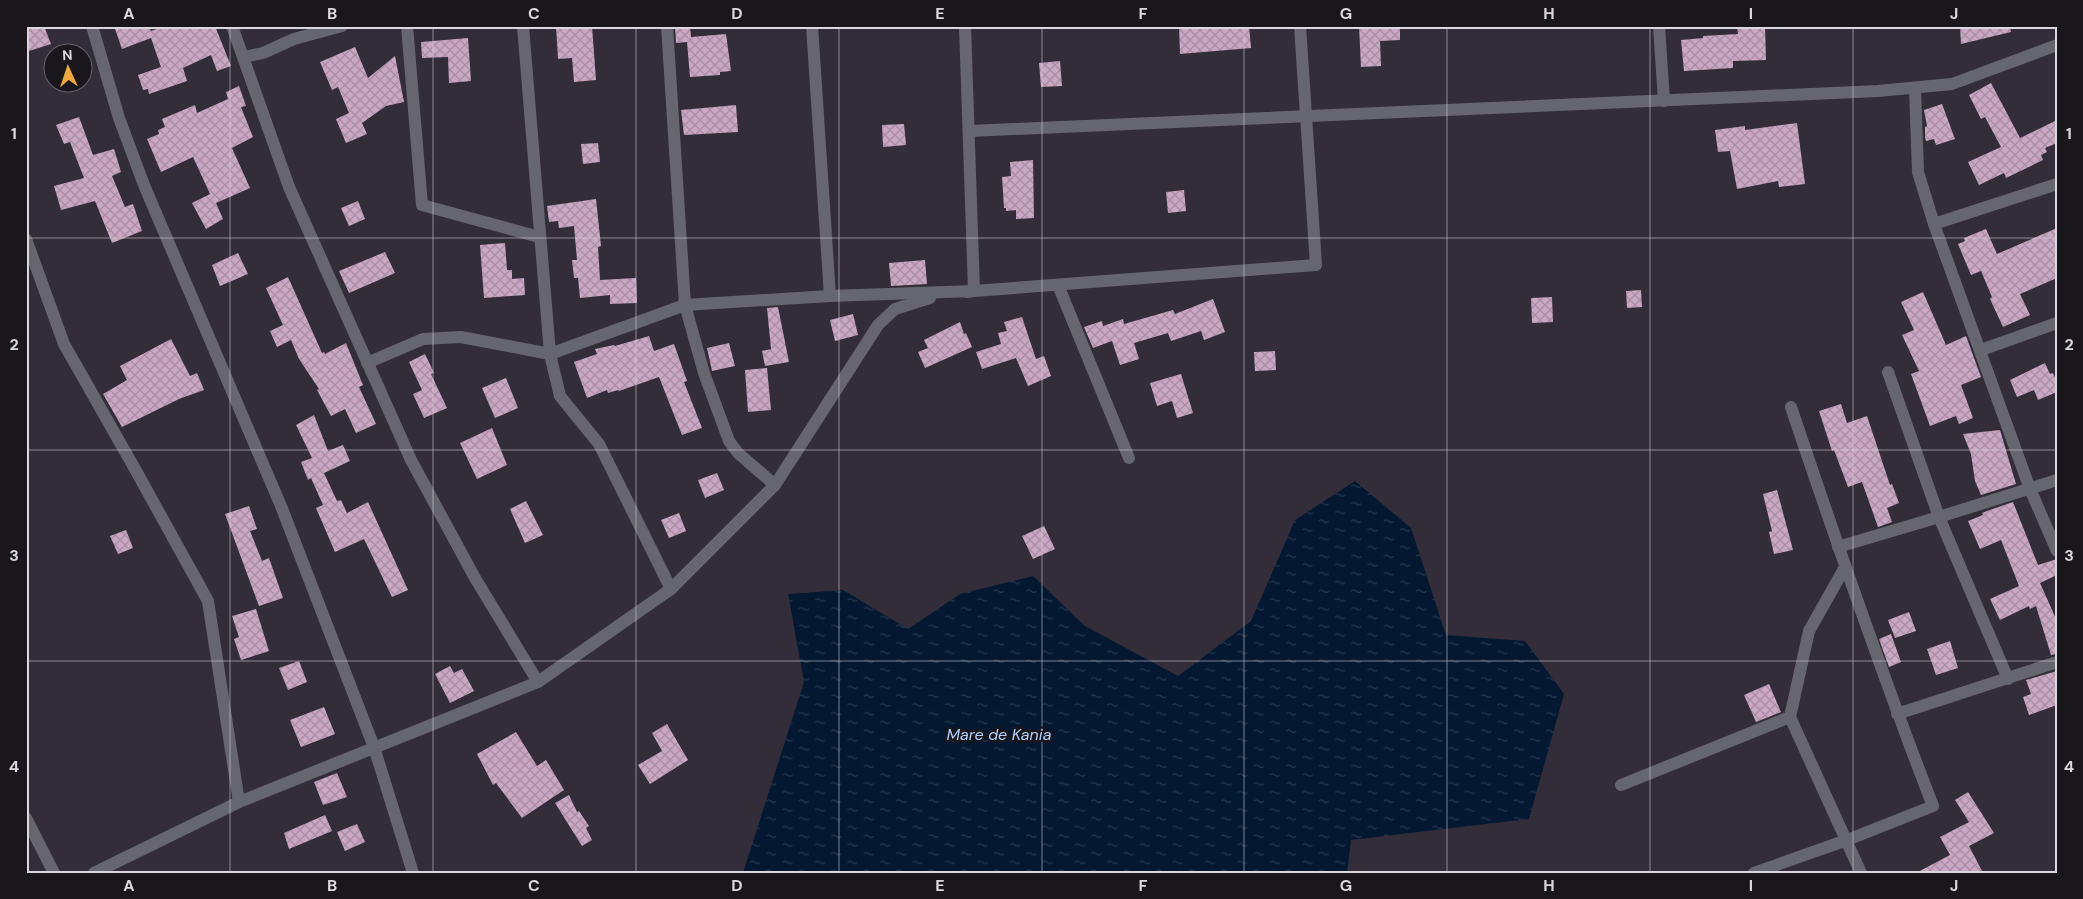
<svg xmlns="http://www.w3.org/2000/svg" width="2083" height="899" font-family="'DM Sans',sans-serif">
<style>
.water{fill:url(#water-ripples)}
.building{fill:url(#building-cross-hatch)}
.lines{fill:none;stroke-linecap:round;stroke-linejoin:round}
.street{stroke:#66676e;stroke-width:12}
.grid{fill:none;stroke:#dbd7df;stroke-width:1;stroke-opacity:0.55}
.labels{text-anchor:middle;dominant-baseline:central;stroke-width:5;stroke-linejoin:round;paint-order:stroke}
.water-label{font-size:16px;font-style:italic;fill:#b1d1fd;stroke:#19171c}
.neatline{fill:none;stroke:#dbd7df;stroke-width:2}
.grid-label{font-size:16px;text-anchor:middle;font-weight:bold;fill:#dbd7df}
</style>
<defs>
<pattern id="water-ripples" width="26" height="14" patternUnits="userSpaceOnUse" patternTransform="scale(1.25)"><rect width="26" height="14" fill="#041832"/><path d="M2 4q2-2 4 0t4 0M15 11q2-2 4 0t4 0" fill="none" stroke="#28394f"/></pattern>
<pattern id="building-cross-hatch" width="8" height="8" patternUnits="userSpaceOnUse" patternTransform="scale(1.25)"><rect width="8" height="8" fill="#caa7c4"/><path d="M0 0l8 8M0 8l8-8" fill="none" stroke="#a88da4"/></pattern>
</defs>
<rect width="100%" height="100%" fill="#332d3a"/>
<!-- water -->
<path class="water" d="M1355,481L1411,528L1446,635L1525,641L1564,694L1529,819L1351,840L1347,873H743L804,682L788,594L843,590L908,629L960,594L1033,576L1085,626L1178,676L1251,621L1295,520Z"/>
<!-- building -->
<g class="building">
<path d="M26,26H44L51,44L26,52Z"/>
<path d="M114,26H149L151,31L165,26H215L231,66L217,71L211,55L183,68L187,81L149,94L148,89L143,90L138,75L161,67L151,38L122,49Z"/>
<path d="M556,26H592L596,80L574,82L572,58L558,59Z"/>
<path d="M675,26H690L691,37L726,34L731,71L720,72V75L690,77L687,42L676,43Z"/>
<path d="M1179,26H1249L1251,48L1180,54Z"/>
<path d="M1359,26H1400V40L1380,41L1381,66L1361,67Z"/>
<path d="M1737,26H1765L1766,60L1733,61V68L1684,71L1681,40L1703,38V36L1738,34Z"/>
<path d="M1960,26H2010L2011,32L1961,44Z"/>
<path d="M468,38L471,81L449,83L448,57L422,58L421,42Z"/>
<path d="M355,47L368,78L395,56L404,102L386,106L362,123L367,134L346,143L336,119L349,113L338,87L332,90L320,62Z"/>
<path d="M1060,61L1062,86L1041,87L1039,63Z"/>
<path d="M1991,83L2020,138L2057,120V143L2045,148L2047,152L2041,155L2043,160L2006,178L2004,173L1979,185L1968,162L2001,147L1985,117L1981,119L1969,95Z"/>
<path d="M239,86L246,106L241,107L253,137L232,148L250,188L216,203L223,219L206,229L192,203L210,194L193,157L161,172L147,139L159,134L158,130L165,127L162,119L195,105L197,113L228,99L226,92Z"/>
<path d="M1942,104L1955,139L1936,145L1934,139L1926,141L1925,137V127L1927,126L1924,110Z"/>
<path d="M736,105L738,132L684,135L681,110Z"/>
<path d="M79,117L93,155L114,149L121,172L112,176L125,207L133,204L142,231L112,243L95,201L61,210L54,186L84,178L70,142L64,144L56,125Z"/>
<path d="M1797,123L1805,184L1779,187L1778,181L1737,189L1730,151L1718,152L1715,130L1745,126V130Z"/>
<path d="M904,124L906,145L883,147L882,125Z"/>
<path d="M598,143L600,162L583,164L581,144Z"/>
<path d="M1033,160L1034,218L1016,219V210L1006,211V208H1004L1002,177L1011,176L1010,162Z"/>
<path d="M1184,190L1186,211L1168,213L1166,192Z"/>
<path d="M596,199L601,246L598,247L600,280L636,278L637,303L610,304V295L580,298L578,278H574L572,260H577L574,226L559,228L558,221L549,222L547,206Z"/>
<path d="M358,201L365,219L349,226L341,208Z"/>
<path d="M2057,228V278L2020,294L2030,315L2003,327L1990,299L1992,297L1981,271L1971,275L1958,244L1965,241L1964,238L1986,229L1997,254Z"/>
<path d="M505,243L507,270H512V279L524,278L525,295L484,298L480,245Z"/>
<path d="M385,252L395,273L349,293L339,271Z"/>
<path d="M238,253L248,274L220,286L212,265Z"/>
<path d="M925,260L927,284L891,286L889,263Z"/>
<path d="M288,277L322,353L324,352L325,354L346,343L363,385L359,387L376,424L356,433L345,409L331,416L317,390L319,389L299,359L291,340L277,347L270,331L283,325L266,288Z"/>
<path d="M1641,290L1642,307L1627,308L1626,291Z"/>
<path d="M1923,292L1946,345L1966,336L1981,377L1961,385L1973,418L1959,424L1956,416L1930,426L1911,374L1919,371L1902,335L1914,330L1901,302Z"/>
<path d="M1552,297L1553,322L1532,323L1531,298Z"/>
<path d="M1213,299L1225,332L1204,340L1201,331L1171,341L1168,333L1134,343L1139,359L1120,365L1112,341L1093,348L1084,327L1102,321L1103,326L1123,319L1124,324L1173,310L1175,314Z"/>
<path d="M778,307L789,362L765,366L762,351L771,349L767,308Z"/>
<path d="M853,314L858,335L835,341L830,320Z"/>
<path d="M1022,317L1036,359L1044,356L1051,376L1028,386L1016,358L982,369L976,352L1001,344L998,333L1007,331L1004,322Z"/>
<path d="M960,322L964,334L966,333L972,347L925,368L918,352L928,348L924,340Z"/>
<path d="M649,336L654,351L674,344L687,381L684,382L702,428L682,435L659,377L619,391L618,390L608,393L607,390L587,398L574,362L597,354L595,349L614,345L615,346Z"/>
<path d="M171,339L190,376L197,373L204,390L179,399L122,427L103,394L127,380L120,366Z"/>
<path d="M729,343L735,366L712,371L707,348Z"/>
<path d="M1275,351L1276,370L1255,371L1254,352Z"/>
<path d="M425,354L434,373L431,374L447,408L424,418L413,394L422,390L409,362Z"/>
<path d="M2045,363L2050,374L2053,373L2057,382V392L2038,400L2034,390L2017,397L2010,380Z"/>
<path d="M767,368L771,410L748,412L745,370Z"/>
<path d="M1181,374L1193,413L1177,418L1172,401L1157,406L1150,383Z"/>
<path d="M506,378L518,408L495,418L482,388Z"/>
<path d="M1841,404L1847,423L1867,416L1890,485L1892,484L1899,503L1887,508L1892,522L1878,527L1862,482L1848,487L1834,450L1832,451L1819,411Z"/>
<path d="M314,415L328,451L343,445L350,461L324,473L337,501L341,500L347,513L368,502L408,590L392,597L364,539L335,552L316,508L323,505L311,478L308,480L301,462L312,458L296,425Z"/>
<path d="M492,428L507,465L477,479L460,443Z"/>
<path d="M2000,430L2016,484L1981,495L1975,481L1971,454L1963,434Z"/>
<path d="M717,473L724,490L705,498L698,480Z"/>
<path d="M1777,490L1793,550L1774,554L1769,532L1772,531L1763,494Z"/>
<path d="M526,501L543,535L525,543L510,509Z"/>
<path d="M2013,502L2038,565L2057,559V575L2040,583L2057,621V654L2051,655L2036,606L2030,609L2029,606L2000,620L1990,599L2019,586L2001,540L1980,549L1968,521L1983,515L1982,513L1987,511Z"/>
<path d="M249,506L257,529L250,531L262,561L269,558L283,598L259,606L225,514Z"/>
<path d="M679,513L686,531L669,538L661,520Z"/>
<path d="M1044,526L1055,549L1033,559L1022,536Z"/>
<path d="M126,530L133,548L118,554L110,536Z"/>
<path d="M256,609L269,651L241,660L234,639L239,637L232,616Z"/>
<path d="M1909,612L1916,631L1895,638L1888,620Z"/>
<path d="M1891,634L1901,662L1889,667L1879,639Z"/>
<path d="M1950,641L1958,668L1936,675L1927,649Z"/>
<path d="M299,661L307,682L288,690L279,668Z"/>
<path d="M450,666L454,673L462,669L474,691L450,703L435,674Z"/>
<path d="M2057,671V705L2029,715L2023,697L2031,694L2026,680Z"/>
<path d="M1769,684L1781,712L1756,722L1744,695Z"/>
<path d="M324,707L335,734L301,747L290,720Z"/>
<path d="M667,724L688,760L650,784L638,765L662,751L652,733Z"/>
<path d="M516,732L537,766L546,760L564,790L522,818L496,783L493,785L477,754Z"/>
<path d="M337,773L347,797L323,805L314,782Z"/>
<path d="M1968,792L1994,833L1969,846L1983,873H1916L1950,855L1940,837L1969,822L1955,800Z"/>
<path d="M569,795L577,812L579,811L589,826L586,828L592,840L582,846L555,803Z"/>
<path d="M325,815L332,831L289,849L284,833Z"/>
<path d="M357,824L365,842L345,851L337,832Z"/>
</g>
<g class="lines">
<!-- street -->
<g class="street">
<path d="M92,26L119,118L144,185L281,506L374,747L413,873"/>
<path d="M407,26L422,205L539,237"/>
<path d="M523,26L550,354L560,396L599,444L671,589"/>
<path d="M812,26L830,296"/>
<path d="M965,26L974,291L967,292"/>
<path d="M1659,26L1664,101"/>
<path d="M244,57L263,53L294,39L342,26"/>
<path d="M1915,88L1918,172L1934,224L2030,489L2057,551"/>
<path d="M969,131L1878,91L1952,84L2057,45"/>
<path d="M1934,224L2057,184"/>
<path d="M26,239L64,344L135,469L208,601L239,802"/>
<path d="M1058,285L1129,458"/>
<path d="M1981,350L2057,323"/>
<path d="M367,363L423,339L461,337L550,354L685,305L830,296L974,291L1316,265L1300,26"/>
<path d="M1888,372L1939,517L2008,679"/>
<path d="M775,485L878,325L895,309L930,298"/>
<path d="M1838,547L1939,517L2057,480"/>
<path d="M538,682L671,589L775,485L738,453L729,441L704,373L685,305L667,26"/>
<path d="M1897,714L2057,662"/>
<path d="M1790,717L1861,873"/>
<path d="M1621,785L1790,717L1809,631L1845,567"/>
<path d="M26,818L54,873"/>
<path d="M94,873L239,802L538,682L475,578L411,460L289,187L232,26"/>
<path d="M1754,873L1847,840L1933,806C1882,675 1836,541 1791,407"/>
</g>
</g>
<!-- grid -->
<path class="grid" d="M230,26V873M433,26V873M636,26V873M839,26V873M1042,26V873M1244,26V873M1447,26V873M1650,26V873M1853,26V873M26,238H2057M26,450H2057M26,661H2057"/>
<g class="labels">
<!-- water labels -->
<g class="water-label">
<text x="999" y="734">Mare de Kania</text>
</g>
</g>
<!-- border -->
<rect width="2083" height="899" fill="none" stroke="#19171c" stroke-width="55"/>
<!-- north arrow -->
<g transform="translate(68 68) rotate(357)"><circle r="24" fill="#19171c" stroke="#67646a"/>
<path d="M0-4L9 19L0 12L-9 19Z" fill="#eea83c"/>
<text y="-8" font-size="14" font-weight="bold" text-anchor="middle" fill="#dbd7df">N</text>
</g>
<rect x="28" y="28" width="2028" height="844" class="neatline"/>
<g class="grid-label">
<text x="129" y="19">A</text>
<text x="332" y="19">B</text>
<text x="534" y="19">C</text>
<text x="737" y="19">D</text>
<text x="940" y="19">E</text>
<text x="1143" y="19">F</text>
<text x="1346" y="19">G</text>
<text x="1549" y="19">H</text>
<text x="1751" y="19">I</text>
<text x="1954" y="19">J</text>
<text x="14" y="139">1</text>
<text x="2069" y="139">1</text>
<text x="14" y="350">2</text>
<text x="2069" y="350">2</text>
<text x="14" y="561">3</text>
<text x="2069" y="561">3</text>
<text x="14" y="772">4</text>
<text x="2069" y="772">4</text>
<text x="129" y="891">A</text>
<text x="332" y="891">B</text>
<text x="534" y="891">C</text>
<text x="737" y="891">D</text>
<text x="940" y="891">E</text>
<text x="1143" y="891">F</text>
<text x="1346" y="891">G</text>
<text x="1549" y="891">H</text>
<text x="1751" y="891">I</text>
<text x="1954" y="891">J</text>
</g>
</svg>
